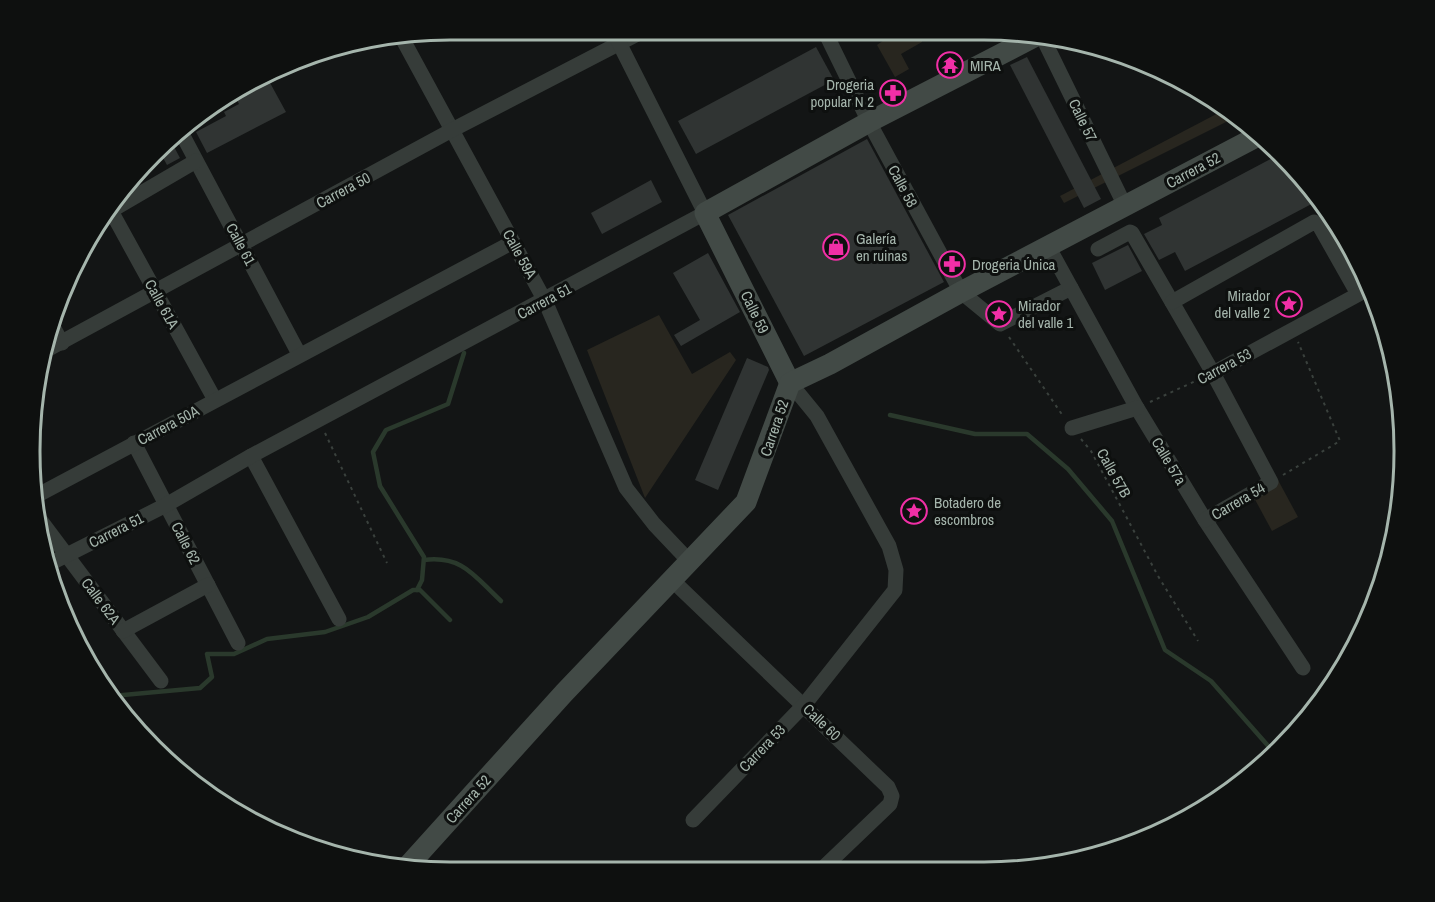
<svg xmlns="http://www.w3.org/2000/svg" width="1435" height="902" font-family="'Archivo Narrow',sans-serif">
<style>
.green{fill:#28261f}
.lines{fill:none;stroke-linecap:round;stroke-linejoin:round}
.stream{stroke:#2a392c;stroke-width:4.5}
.building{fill:#303433}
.path{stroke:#3a413d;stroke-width:2;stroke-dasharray:3 4.5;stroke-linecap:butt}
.minor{stroke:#363c39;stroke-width:15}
.secondary{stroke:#424a46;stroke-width:21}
.labels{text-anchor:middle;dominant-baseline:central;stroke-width:6;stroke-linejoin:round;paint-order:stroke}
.poi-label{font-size:15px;fill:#a5b5ac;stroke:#0e100f;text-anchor:start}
.street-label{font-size:15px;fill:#a5b5ac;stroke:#0e100f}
.rim{fill:none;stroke:#a5b5ac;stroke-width:3}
</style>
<rect width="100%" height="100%" fill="#131515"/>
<!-- green -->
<g class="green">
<path d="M894,33H928L922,36V42L901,54L909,69L895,77L877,45Z"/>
<path d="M1226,109L1238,116L1064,203L1060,196Z"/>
<path d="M659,315L692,374L730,352L736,360L645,498L587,350Z"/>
<path d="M1278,480L1298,517L1272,531L1252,494Z"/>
</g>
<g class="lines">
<!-- stream -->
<g class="stream">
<path d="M890,415L975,434H1027L1068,469L1112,521L1165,650L1211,681L1270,748V755"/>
<path d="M424,560C463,555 475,577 501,601"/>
<path d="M417,590L422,580L424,557L380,486L373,452L386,430L448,404L464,353"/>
<path d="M112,696L200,688L212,677L207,654H234L267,639L325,632L368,617L413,590H420L450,620"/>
</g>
</g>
<!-- building -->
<g class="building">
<path d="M816,47L834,80L696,154L678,121Z"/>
<path d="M1027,57L1101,199L1084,208L1010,65Z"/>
<path d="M269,81L286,112L207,153L196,132L226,116L224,112L239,104L236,98Z"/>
<path d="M867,139L944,282L804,356L728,215Z"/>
<path d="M172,143L180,158L167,165L161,154Z"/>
<path d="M1280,154L1301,174L1319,200L1185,271L1175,252L1159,260L1144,234L1162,225L1159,218Z"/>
<path d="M651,180L662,202L602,234L591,213Z"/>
<path d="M1128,245L1142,271L1105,290L1092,263Z"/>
<path d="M708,253L740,312L681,346L674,335L700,320L673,273Z"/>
<path d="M747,358L768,367L769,370L718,490L695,480Z"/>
</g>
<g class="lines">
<!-- path -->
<g class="path">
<path d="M1009,337L1063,416"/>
<path d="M1150,402L1200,379"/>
<path d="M325,433L387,563"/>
<path d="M1081,439L1091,451L1158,576L1198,641"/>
<path d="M1283,475L1340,441L1298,342"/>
</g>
<!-- minor -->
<g class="minor">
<path d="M825,32L869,122L961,292L1000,324L1071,288"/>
<path d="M1041,34L1125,206"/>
<path d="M402,38L545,301L626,488L654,524L690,562"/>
<path d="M182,134L299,354"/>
<path d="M110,209L215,400"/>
<path d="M107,213L196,161"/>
<path d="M1048,246L1137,408L1205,520L1303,668"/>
<path d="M1098,249L1130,232L1132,233L1213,373L1271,482L1205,520"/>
<path d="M1172,302L1314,222L1319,225L1358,294"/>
<path d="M51,323L62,343"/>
<path d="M45,351L452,130L643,31"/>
<path d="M1213,373L1370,288"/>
<path d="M1072,428L1137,408"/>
<path d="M134,443L238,643"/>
<path d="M251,456L339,619"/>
<path d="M38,495L513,242"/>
<path d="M41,521L161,681"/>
<path d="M47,565L166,505L251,456L705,213L613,31"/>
<path d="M672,580L888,787L892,796L890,804L821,870"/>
<path d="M123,631L208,585"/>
<path d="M693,820L804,705L895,590L896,570L889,546L817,416L790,383"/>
</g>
<!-- secondary -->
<g class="secondary">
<path d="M790,383L705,213L869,122L1040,34"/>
<path d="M406,868L564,693L746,502L790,383L830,364L961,292L1260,135"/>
</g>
</g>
<!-- icons -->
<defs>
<g id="temple-ring" transform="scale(1.35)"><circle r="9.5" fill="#0e100f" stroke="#f12fa6" stroke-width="1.5"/><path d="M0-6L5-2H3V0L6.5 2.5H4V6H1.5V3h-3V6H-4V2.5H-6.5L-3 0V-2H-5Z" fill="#f12fa6"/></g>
<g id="pharmacy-ring" transform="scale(1.35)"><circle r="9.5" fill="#0e100f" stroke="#f12fa6" stroke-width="1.5"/><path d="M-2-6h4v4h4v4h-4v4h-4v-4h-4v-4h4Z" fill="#f12fa6"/></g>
<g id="shop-ring" transform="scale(1.35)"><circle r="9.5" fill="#0e100f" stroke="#f12fa6" stroke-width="1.5"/><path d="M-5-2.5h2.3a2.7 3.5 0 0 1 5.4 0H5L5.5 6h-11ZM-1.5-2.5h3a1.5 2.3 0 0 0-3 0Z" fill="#f12fa6"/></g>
<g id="sight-ring" transform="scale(1.35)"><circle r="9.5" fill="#0e100f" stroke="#f12fa6" stroke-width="1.5"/><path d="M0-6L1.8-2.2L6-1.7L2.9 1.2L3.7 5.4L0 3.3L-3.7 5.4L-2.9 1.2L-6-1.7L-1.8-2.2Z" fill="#f12fa6"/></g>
</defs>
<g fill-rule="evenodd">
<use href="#temple-ring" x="950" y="65"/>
<use href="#pharmacy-ring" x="893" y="93"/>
<use href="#shop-ring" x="836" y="247"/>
<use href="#pharmacy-ring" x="952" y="264"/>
<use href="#sight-ring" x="1289" y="304"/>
<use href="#sight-ring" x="999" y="314"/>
<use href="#sight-ring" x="914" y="511"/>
</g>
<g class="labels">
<!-- poi labels -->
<g class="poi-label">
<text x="970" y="65">MIRA</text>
<text x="874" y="84" text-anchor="end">Drogeria<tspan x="874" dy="17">popular N 2</tspan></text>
<text x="856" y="238">Galería<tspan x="856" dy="17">en ruinas</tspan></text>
<text x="972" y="264">Drogeria Única</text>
<text x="1270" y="295" text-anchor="end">Mirador<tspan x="1270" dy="17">del valle 2</tspan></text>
<text x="1018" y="305">Mirador<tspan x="1018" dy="17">del valle 1</tspan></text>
<text x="934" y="502">Botadero de<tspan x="934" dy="17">escombros</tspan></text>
</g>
<!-- street labels -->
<g class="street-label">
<text transform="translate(1083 120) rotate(64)">Calle 57</text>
<text transform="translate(1193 170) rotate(-28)">Carrera 52</text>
<text transform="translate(903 186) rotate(62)">Calle 58</text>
<text transform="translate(343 190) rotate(-28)">Carrera 50</text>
<text transform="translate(241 244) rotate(62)">Calle 61</text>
<text transform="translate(520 254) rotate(61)">Calle 59A</text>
<text transform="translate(544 301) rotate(-28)">Carrera 51</text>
<text transform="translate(162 304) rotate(61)">Calle 61A</text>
<text transform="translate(755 312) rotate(64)">Calle 59</text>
<text transform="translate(1224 366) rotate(-28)">Carrera 53</text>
<text transform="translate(168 425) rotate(-28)">Carrera 50A</text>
<text transform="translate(774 428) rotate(-71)">Carrera 52</text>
<text transform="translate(1169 461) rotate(59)">Calle 57a</text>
<text transform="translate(1114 473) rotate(61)">Calle 57B</text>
<text transform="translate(1238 501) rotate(-30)">Carrera 54</text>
<text transform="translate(116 530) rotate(-27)">Carrera 51</text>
<text transform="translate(186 543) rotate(63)">Calle 62</text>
<text transform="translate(101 601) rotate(53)">Calle 62A</text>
<text transform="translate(822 722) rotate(44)">Calle 60</text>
<text transform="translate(762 748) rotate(-46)">Carrera 53</text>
<text transform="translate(468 799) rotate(-48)">Carrera 52</text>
</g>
</g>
<!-- crop -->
<path d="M0 0H1435V902H0ZM450 40H984A410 410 0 0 1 1394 450V452A410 410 0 0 1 984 862H450A410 410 0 0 1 40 452V450A410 410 0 0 1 450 40Z" fill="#0e100f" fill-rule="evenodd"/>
<path class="rim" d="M450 40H984A410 410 0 0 1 1394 450V452A410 410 0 0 1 984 862H450A410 410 0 0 1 40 452V450A410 410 0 0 1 450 40Z"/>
</svg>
